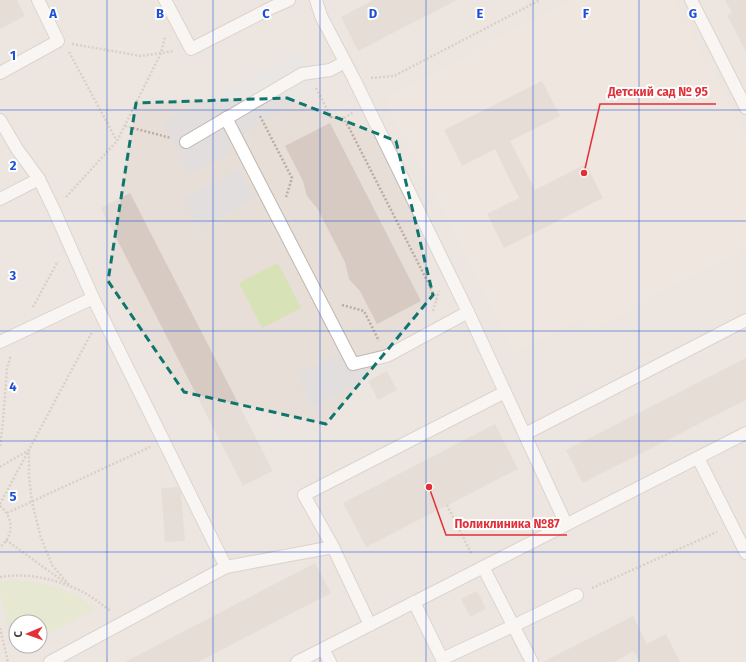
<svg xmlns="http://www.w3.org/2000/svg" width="746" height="662" font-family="'Fira Sans',sans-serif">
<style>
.residential{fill:#e6ded7;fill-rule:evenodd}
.education{fill:#eadfd4}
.green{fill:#d7e2b6}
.parking{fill:#e1dedd}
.building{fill:#d6cac2}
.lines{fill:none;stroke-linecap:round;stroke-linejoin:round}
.lane-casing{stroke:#c0b6af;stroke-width:14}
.path{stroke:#bdac9f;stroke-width:2.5;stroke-dasharray:2 2;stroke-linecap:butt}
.lane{stroke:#fff;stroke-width:12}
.marked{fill:none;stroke:#0f766e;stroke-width:3;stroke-dasharray:8 5;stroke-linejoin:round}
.grid{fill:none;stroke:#1d4ed8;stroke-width:1;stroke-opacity:0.55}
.grid-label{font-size:13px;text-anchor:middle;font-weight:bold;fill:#1d4ed8;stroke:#fff;stroke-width:4;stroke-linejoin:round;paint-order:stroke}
.leader{fill:none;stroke:#e23038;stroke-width:1.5}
.callout-dot{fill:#e23038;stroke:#fff;stroke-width:1.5}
.callout-label{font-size:12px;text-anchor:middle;font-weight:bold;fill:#e23038;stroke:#fff;stroke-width:4;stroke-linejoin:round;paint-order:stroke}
</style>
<rect width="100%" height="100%" fill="#f2ede8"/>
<!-- residential -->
<path class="residential" d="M0,0H746V662H0ZM16,622H40V646H16Z"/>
<!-- education -->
<path class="education" d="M569,0H674L746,137V247L590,331L583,320L515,352L385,99Z"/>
<!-- green -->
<g class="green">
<path d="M278,263L301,308L262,328L239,283Z"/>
<path d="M15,580C36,582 59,585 78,597C84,600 90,605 96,609L40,638V622H16V646H24L14,651L0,593V582Z"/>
</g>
<!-- parking -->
<g class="parking">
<path d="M300,52L318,87L227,145L231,153L189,174L163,122Z"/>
<path d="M239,169L255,199L199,228L183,198Z"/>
<path d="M342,353L352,371L364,365L370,377L313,407L297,376Z"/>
</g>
<!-- building -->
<g class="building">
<path d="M0,0H17L25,16L0,29Z"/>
<path d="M373,0H457L358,51L341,17Z"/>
<path d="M725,0H746V52L727,15L732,13Z"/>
<path d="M542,81L560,116L510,141L535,190L586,164L603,198L504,248L487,214L519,198L495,149L462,166L444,130Z"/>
<path d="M330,123L421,301L377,324L360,291L349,279L345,262L317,208L307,196L303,181L285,146Z"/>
<path d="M130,193L273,471L243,486L101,208Z"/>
<path d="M746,358V400L583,483L566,450Z"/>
<path d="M387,371L397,390L378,400L368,381Z"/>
<path d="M495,424L518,469L366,547L343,503Z"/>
<path d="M178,487L181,492L185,541L165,542L161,488Z"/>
<path d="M315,563L331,593L198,662H125Z"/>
<path d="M477,591L486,609L470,617L461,599Z"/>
<path d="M633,616L647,644L666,634L680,662H640L634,651L614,662H543Z"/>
</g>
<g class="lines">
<!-- lane casing -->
<g class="lane-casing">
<g id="lane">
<path d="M165,0L191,49L273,7L289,0"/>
<path d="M316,0L321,16L354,79L468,312L566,524"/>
<path d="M691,0L746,108"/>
<path d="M0,73L58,41L38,0"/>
<path d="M226,118L353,364L387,356L468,312"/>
<path d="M0,120L17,149L39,179L54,210L93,298L226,567"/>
<path d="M186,142L302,74L330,70L345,62"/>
<path d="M0,199L39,179"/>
<path d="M0,342L93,298"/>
<path d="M525,434L746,320"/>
<path d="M698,458L746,553"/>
<path d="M483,567L532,662"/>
<path d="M414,602L442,659L513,626L577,595"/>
<path d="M370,625L333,547L304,495L505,392"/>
<path d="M323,649L330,662"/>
<path d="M50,662L226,567L333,547"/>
<path d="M297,662L746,433"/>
</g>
</g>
<!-- path -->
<g class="path">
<path d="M72,44L141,56L174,51"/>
<path d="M69,52L117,141"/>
<path d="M371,78L394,76L540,0"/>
<path d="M316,88L331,117L344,118L437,300"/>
<path d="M260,116L292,178L286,197"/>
<path d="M344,118L354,112"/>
<path d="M125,126L171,138"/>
<path d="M66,197L117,141L161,53L165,37"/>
<path d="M342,305L364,311L379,341"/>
<path d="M33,307L58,261"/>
<path d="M433,311L439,291"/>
<path d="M0,446L3,422L7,368L11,355"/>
<path d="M0,467L29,450V476L32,502L41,538L52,565L71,587"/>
<path d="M0,504L92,332"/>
<path d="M447,505L472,555"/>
<path d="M0,506C14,517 14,536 0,547"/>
<path d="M7,513L150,447"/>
<path d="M6,540L67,584"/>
<path d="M0,577C29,572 59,580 85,593C94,598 102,605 111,611"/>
<path d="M592,588L717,532"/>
<path d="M0,628L8,662"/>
</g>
<!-- lane -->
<use href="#lane" class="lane"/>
</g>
<!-- marked area -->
<path d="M0 0H746V662H0ZM287,98L396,141L433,295L326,424L184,392L108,281L136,103Z" fill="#f2ede8" fill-opacity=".55" fill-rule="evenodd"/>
<path class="marked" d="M287,98L396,141L433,295L326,424L184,392L108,281L136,103Z"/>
<!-- grid -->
<path class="grid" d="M107,0V662M213,0V662M320,0V662M426,0V662M533,0V662M639,0V662M0,110H746M0,221H746M0,331H746M0,441H746M0,552H746"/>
<g class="grid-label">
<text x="53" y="18">A</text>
<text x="160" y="18">B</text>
<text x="266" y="18">C</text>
<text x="373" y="18">D</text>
<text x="480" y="18">E</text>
<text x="586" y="18">F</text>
<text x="693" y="18">G</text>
<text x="13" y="60">1</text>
<text x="13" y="170">2</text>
<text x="13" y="280">3</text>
<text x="13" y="391">4</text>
<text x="13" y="501">5</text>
</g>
<!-- callouts -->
<path class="leader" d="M584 173L600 104H716M429 487L446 535H567"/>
<g class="callout-dot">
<circle cx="584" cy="173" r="4"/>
<circle cx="429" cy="487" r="4"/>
</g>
<g class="callout-label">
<text x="658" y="96">Детский сад № 95</text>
<text x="507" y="528">Поликлиника №87</text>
</g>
<!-- north arrow -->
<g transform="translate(28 634) rotate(268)"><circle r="19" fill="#ffffff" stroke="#b5b1af"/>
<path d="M0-3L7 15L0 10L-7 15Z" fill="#e23038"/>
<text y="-6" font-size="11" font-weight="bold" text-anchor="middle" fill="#453d38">С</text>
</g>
</svg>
